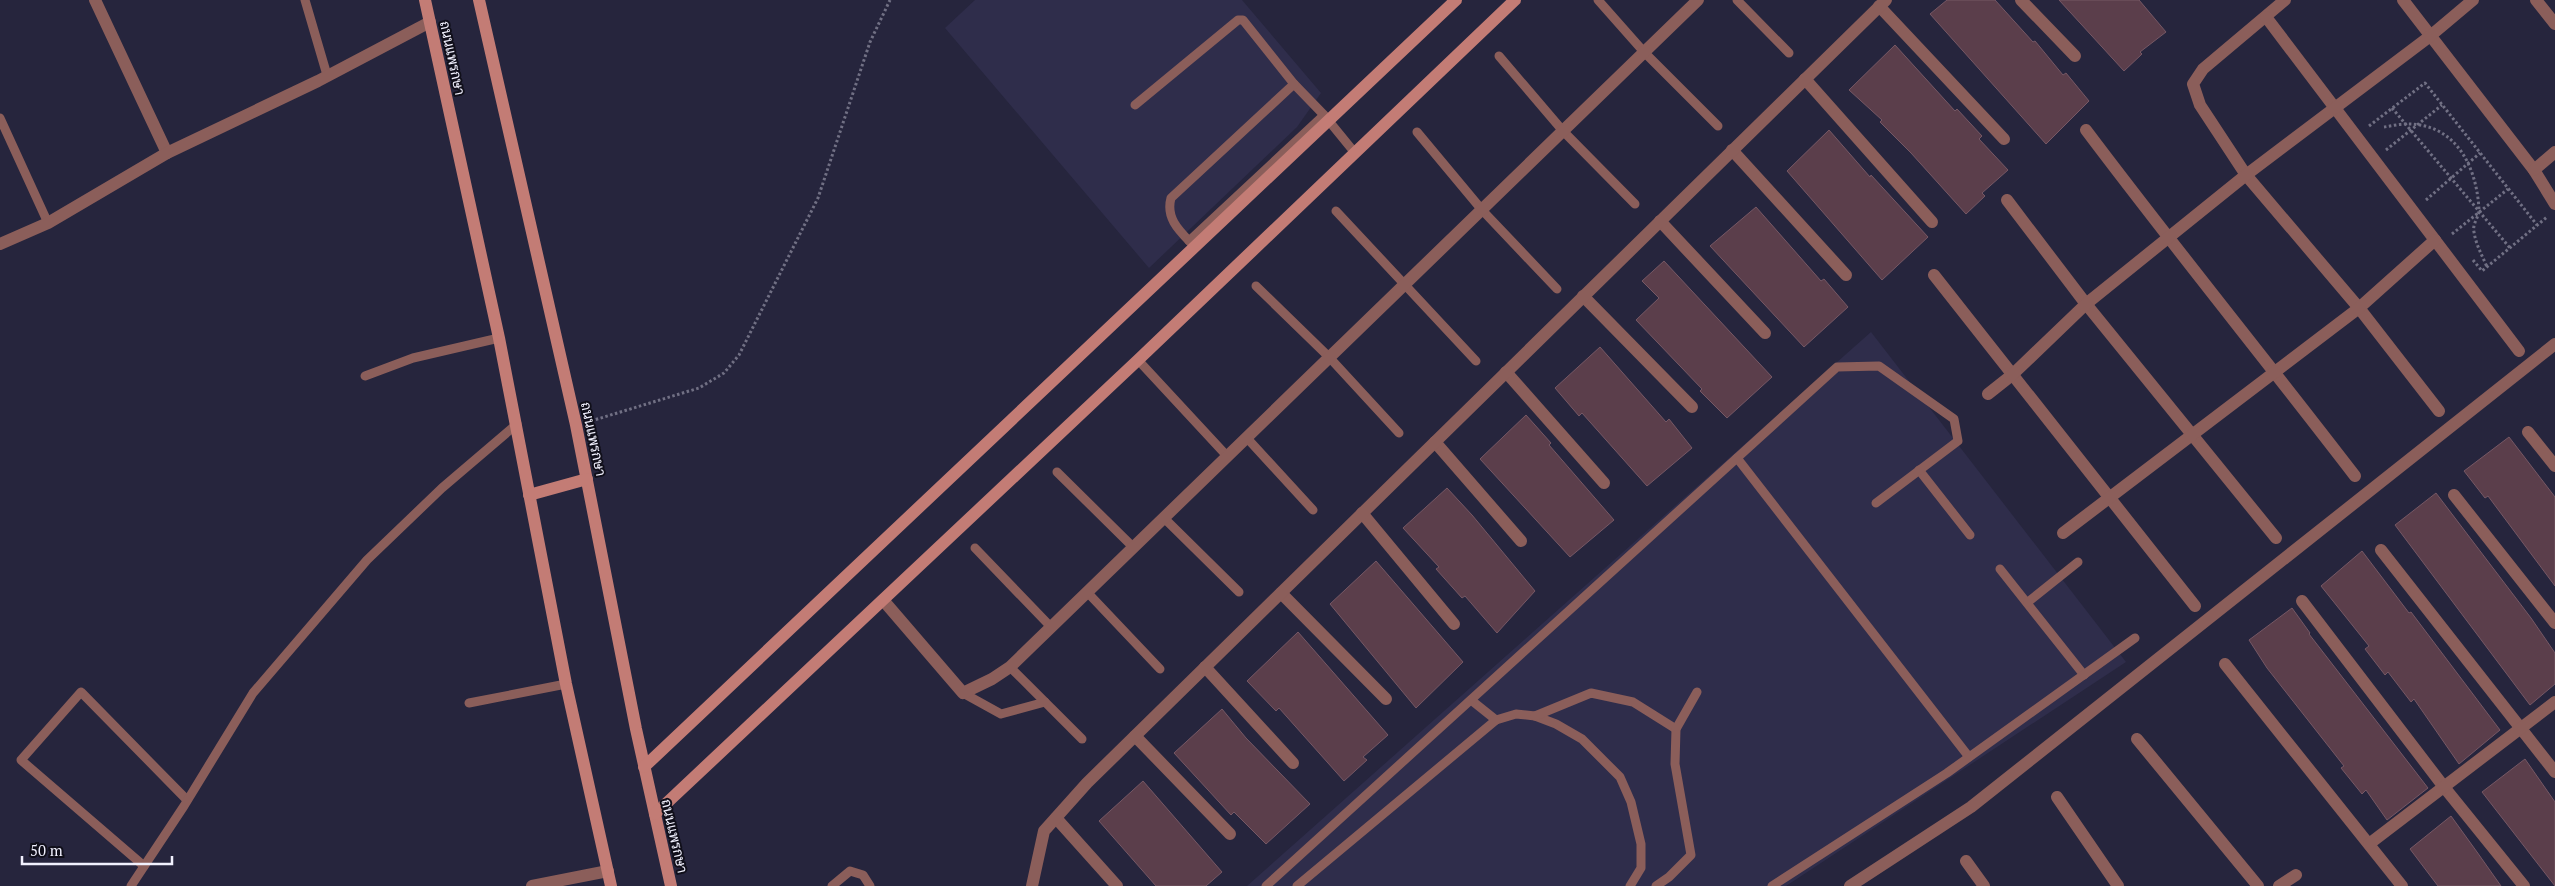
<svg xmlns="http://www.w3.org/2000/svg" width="2555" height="886" font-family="'PT Serif',Sarabun,serif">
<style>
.built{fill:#2f2d4b}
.building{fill:#5b3e4b;stroke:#765865}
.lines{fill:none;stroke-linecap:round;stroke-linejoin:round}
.path{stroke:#717084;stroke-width:3;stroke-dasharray:2.5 2.5;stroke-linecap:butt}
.lane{stroke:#8b5e5a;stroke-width:9}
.street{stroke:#8b5e5a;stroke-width:12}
.secondary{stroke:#c37c75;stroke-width:12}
.labels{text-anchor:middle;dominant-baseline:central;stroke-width:4;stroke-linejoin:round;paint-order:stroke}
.street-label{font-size:14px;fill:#f1f1fe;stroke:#100f1a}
</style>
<rect width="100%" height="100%" fill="#26253d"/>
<!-- built -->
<g class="built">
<path d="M975,0H1242L1321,93L1297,127L1149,268L945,28Z"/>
<path d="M1871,332L2126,662L1786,886H1247Z"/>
</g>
<!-- building -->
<g class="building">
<path d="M1947,0H1995L2033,42L2035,41L2063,75L2066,73L2089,101L2046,144L1930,14Z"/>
<path d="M2059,0H2139L2166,32L2140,52L2142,54L2124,71Z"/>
<path d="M1895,45L1955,111L1957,109L1982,136L1979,139L2008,170L1982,193L1985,196L1966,214L1911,153L1880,122L1882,120L1849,90Z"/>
<path d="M1829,130L1870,177L1871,175L1928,237L1882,280L1787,171Z"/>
<path d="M1756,207L1821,281L1824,279L1848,307L1804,347L1710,246Z"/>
<path d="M1664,261L1772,377L1727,418L1700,391L1702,389L1636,320L1659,298L1642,281Z"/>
<path d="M1600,347L1666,422L1669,419L1692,448L1647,486L1582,413L1579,416L1555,388Z"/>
<path d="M1526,415L1551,443L1549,445L1614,520L1570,557L1480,459Z"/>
<path d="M2509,437L2555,497V586L2488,496L2485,498L2464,471Z"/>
<path d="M1447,488L1472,515L1535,591L1497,633L1465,596L1462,598L1436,569L1439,567L1403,528Z"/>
<path d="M2436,493L2531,618L2555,653V684L2530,705L2395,525Z"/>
<path d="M2362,551L2409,613L2411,612L2500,730L2459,764L2414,699L2411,702L2388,672L2385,675L2365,649L2369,646L2321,586Z"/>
<path d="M1376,561L1463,662L1416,708L1330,604Z"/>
<path d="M2292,608L2310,633L2309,634L2428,788L2387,820L2366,790L2362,794L2341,768L2344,766L2267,668L2249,640Z"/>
<path d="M1298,632L1388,735L1363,757L1367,760L1344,781L1279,708L1276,711L1247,681Z"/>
<path d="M1222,709L1246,738L1310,804L1266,844L1234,812L1231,815L1174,753Z"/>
<path d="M2525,759L2555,802V886L2482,792Z"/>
<path d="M1143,781L1222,872L1206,886H1156L1099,821Z"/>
<path d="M2451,816L2477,852L2501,886H2438L2410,849Z"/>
</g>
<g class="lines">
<!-- path -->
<g class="path">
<path d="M2392,108L2510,248"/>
<path d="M2369,126L2425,83L2537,225"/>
<path d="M2384,127C2391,126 2399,124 2406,124C2456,123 2477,167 2479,210C2479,217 2472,224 2474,232C2476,245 2482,255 2487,267"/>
<path d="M2386,150L2442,105"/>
<path d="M2426,200L2480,153"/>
<path d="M2452,234L2508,189"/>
<path d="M2473,260L2482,271L2547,217"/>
<path d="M591,421L699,388L724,373L739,355L818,198L870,42L890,0"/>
</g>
<!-- lane -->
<g class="lane">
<path d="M305,0L327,75"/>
<path d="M1598,0L1644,52L1718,126"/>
<path d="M1737,0L1789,53"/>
<path d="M1499,56L1563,131L1635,204"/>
<path d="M1294,84L1324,115L1355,153"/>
<path d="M1135,105L1238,20H1243L1294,84L1171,198C1165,220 1182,233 1195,247"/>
<path d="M0,118L48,223"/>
<path d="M1417,132L1482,210L1557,289"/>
<path d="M1336,211L1476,361"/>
<path d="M1189,241L1324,115"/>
<path d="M1256,286L1329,357L1399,433"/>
<path d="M1138,360L1227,456"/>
<path d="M365,376L413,358L499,338"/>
<path d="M1246,437L1313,510"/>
<path d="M1737,458L1969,757"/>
<path d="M1919,470L1970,535"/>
<path d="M1057,472L1133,547"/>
<path d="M1164,518L1239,592"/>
<path d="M975,548L1051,627"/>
<path d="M2000,569L2084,675"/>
<path d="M1087,592L1160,669"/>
<path d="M2028,602L2078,562"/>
<path d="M1010,667L1082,739"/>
<path d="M963,693L1001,714L1045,702"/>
<path d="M1471,700L1496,720L1516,714L1535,716L1556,724L1582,739L1620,777L1631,802L1641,844V868L1630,886"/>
<path d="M469,703L566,684"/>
<path d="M1535,716L1591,693L1633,702L1676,729"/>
<path d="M144,866L21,760L81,692L187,800"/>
<path d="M131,886L184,806L253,693L367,560L442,488L517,424"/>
<path d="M832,886L850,871L863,875L870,886"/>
<path d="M1266,886L1837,367L1879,366L1954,419L1958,441L1876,503"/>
<path d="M1297,886L1496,720"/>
<path d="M1656,886L1669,877L1691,855L1675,764L1676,729L1697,692"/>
<path d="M1772,886L1947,773L2135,638"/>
</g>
<!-- street -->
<g class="street">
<path d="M95,0L167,153"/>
<path d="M2021,0L2075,56"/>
<path d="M2285,0L2203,69L2193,84L2200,105L2246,175L2359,308L2439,411"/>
<path d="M2403,0L2534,170L2555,204"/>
<path d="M2536,0L2555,24"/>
<path d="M1879,6L2004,139"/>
<path d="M2266,17L2519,351"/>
<path d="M1805,79L1932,222"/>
<path d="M2086,130C2174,247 2266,360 2355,476"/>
<path d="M1732,150L1846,275"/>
<path d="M2534,170L2555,152"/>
<path d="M2007,200L2086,304L2276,538"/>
<path d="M1660,221L1765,333"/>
<path d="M0,244L48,223L167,153L318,81L430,22"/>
<path d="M1934,275L2195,606"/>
<path d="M1583,296L1692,407"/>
<path d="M1506,372L1604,483"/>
<path d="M1988,394L2012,375L2086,304L2246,175L2429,37L2473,0"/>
<path d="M2528,432L2555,466"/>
<path d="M1435,442L1521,541"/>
<path d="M2454,495L2555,623"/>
<path d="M1362,513L1454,624"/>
<path d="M2063,533L2359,308L2435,240"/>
<path d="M2381,550L2555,772"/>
<path d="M1281,593L1386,699"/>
<path d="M883,600L963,693L992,679L1010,667L1698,0"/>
<path d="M2302,601L2444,787L2524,886"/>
<path d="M2225,664L2402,886"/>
<path d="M1205,667L1293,763"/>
<path d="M1135,736L1230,834"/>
<path d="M2137,739L2258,886"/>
<path d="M2057,797L2118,886"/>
<path d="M1056,818L1117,886"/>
<path d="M2369,844L2555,702"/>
<path d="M1966,861L1984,886"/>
<path d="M532,886L608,871"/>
<path d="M1032,886L1044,831L1087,783L1886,0"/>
<path d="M1850,886L1971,807L2555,344"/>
<path d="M2279,886L2296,875"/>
</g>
<!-- secondary -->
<g class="secondary">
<path d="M425,0L499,338L566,684L611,886"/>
<path d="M479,0L576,425L636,729L671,886"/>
<path d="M529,495L587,479"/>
<path d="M644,767L1456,0"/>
<path d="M655,814L1138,360L1515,0"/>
</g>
</g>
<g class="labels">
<!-- street labels -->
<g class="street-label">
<text transform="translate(453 58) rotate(78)">ถนนแพรกษา</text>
<text transform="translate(594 439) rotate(78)">ถนนแพรกษา</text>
<text transform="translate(675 836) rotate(77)">ถนนแพรกษา</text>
</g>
</g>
<!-- scale -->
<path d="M22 856v8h150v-8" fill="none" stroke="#f1f1fe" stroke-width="2.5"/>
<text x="30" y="856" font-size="15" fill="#f1f1fe" stroke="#100f1a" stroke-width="4" paint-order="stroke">50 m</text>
</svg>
